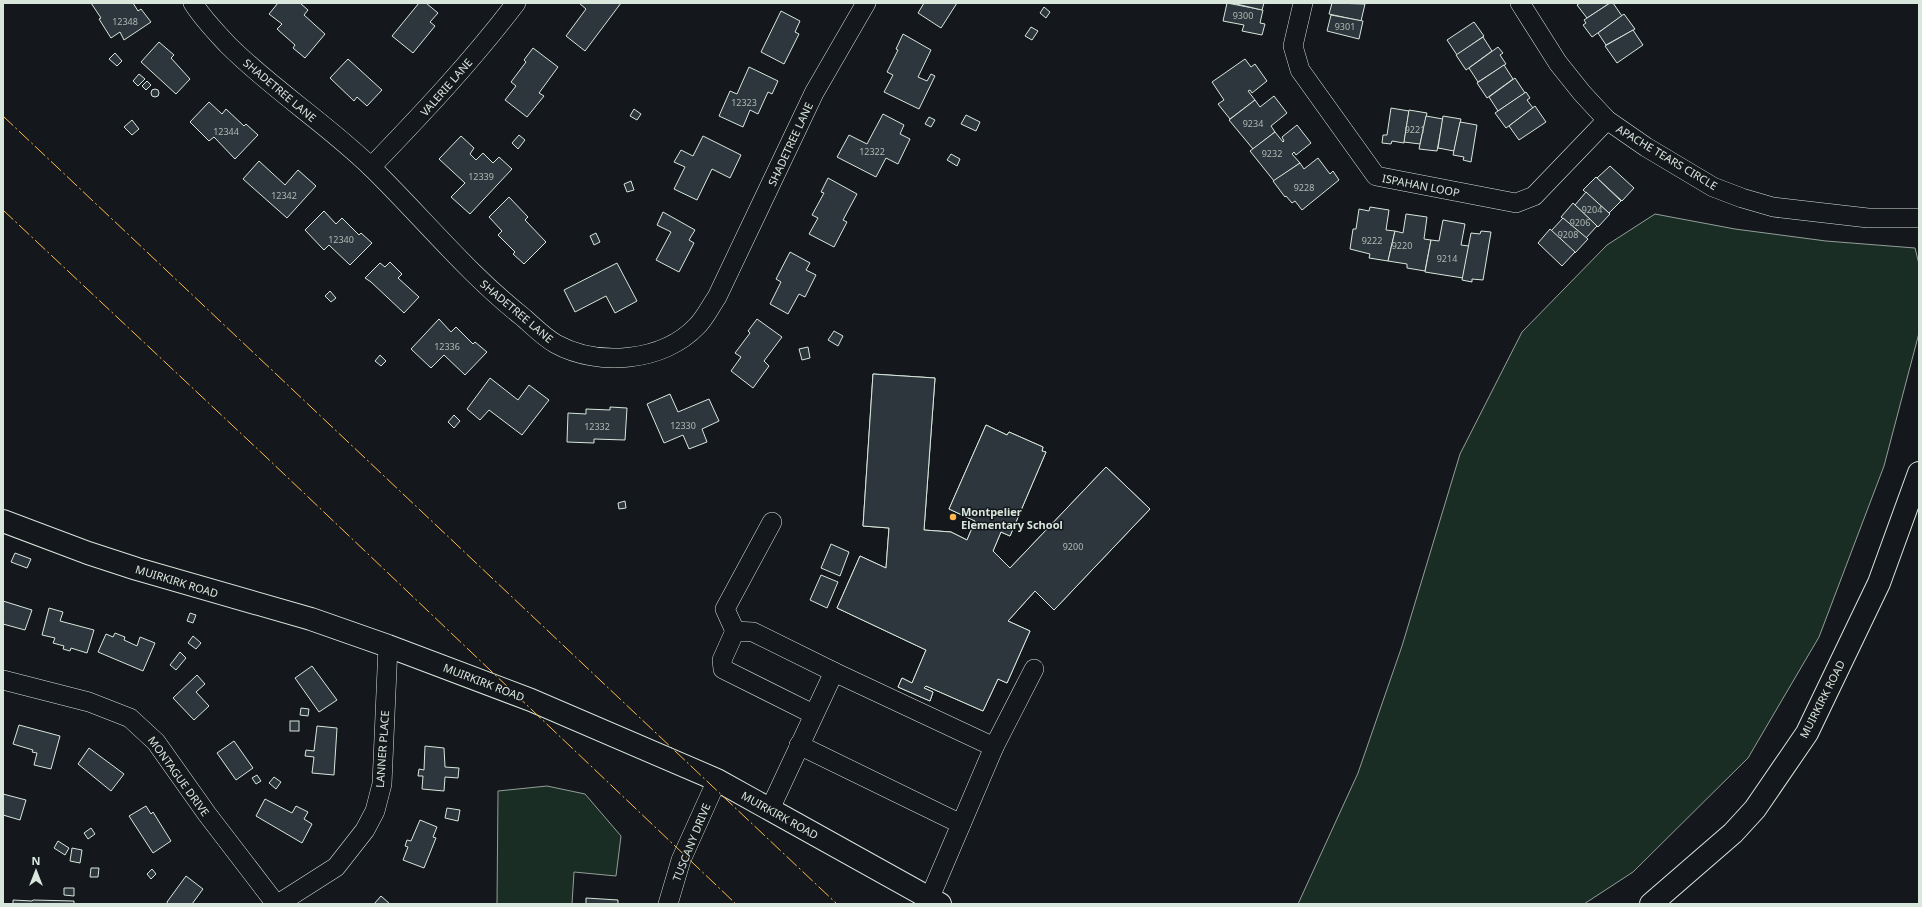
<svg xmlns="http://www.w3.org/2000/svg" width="1922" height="907" font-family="'Noto Sans',sans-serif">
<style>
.green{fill:#1a2d24;stroke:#939e99}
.building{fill:#2c363c;stroke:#d8e6dc;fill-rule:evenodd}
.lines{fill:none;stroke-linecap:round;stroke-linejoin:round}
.minor-casing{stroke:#d8e6dc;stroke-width:20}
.major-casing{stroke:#d8e6dc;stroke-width:24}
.minor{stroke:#14181c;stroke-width:19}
.major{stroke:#14181c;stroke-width:22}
.power{stroke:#ffb74d;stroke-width:1;stroke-dasharray:14 3 2 3;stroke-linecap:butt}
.poi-dot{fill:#ffb74d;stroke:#14181c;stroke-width:1.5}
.labels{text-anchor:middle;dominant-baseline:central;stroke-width:3;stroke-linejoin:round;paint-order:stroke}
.number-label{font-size:9px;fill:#adbab4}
.street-label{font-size:11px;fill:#d8e6dc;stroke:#14181c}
.poi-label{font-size:11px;font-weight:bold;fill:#d8e6dc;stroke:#14181c;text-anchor:start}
</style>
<rect width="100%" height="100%" fill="#14181c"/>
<!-- green -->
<g class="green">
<path d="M1655,214L1735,229L1826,241L1915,248L1919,264V333L1884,466L1819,637L1748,758L1633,872L1584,904H1298L1358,773L1402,646L1460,454L1522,332L1607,245Z"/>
<path d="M547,786L585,794L621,836L616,876L574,872L572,904H497L498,791Z"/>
</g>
<!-- building -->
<g class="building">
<path d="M91,3H133L138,11L141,9L151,22L124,40L120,32L111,38L99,19L101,18Z"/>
<path d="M278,3H300L308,10L304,15L325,34L305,58L293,48L295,45L277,29L282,24L269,14Z"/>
<path d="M419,3H426L438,13L430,22L435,26L413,53L392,36Z"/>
<path d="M579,3H621L585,51L566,36L586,9Z"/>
<path d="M924,3H957L941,28L918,13Z"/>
<path d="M1227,3L1263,10L1260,23L1265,24L1262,35L1242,31L1244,25L1223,21Z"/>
<path d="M1232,3H1264L1262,10Z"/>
<path d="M1332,3L1365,4L1361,21L1329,14Z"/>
<path d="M1580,3H1610L1587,18L1577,5Z"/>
<path d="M1610,3H1613L1622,16L1592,37L1583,25L1586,23L1584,20Z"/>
<path d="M1044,7L1050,12L1046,18L1040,13Z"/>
<path d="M781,11L800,21L795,32L799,34L784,64L761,52Z"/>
<path d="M1624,14L1635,29L1606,45L1598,33Z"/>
<path d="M1331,15L1363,21L1359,39L1327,31Z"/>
<path d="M1474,22L1484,36L1457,55L1447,40Z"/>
<path d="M1031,27L1038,31L1032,40L1025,36Z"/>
<path d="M1633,30L1643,45L1617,63L1605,46Z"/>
<path d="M903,34L931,50L918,77L927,81L931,74L935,76L919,109L884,92L893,75L887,72L898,50L896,49Z"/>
<path d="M1483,37L1492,51L1466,70L1456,55Z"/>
<path d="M159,42L174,55L171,58L190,79L176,94L141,62Z"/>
<path d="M1498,47L1503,53L1500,55L1506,64L1478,82L1469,68Z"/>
<path d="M533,48L558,67L539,93L544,96L527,117L505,100L516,86L511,82L526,62L524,60Z"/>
<path d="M115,53L122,61L117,66L109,59Z"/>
<path d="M348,59L382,90L367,106L357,97L354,101L330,78Z"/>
<path d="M1245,59L1251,67L1255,64L1267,81L1252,93L1250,90L1248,91L1255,100L1230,119L1218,104L1224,100L1212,82Z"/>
<path d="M1504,65L1513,79L1487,98L1477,83Z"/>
<path d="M749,67L778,81L772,94L768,92L758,114L750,110L743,127L719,116L730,91L737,94Z"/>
<path d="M139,74L145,79L138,86L133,81Z"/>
<path d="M1515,78L1525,93L1498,111L1489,97Z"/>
<path d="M147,81L151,85L146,90L142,86Z"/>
<circle cx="155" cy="93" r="4"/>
<path d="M1526,92L1530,98L1527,100L1533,108L1506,128L1495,113Z"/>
<path d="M1274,96L1287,113L1271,126L1275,132L1253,149L1229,120L1255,100L1260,107Z"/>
<path d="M209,102L222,114L226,109L244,126L246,124L258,135L235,159L214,137L209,141L190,122Z"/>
<path d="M1535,106L1546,122L1519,140L1509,126Z"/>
<path d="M1391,108L1409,111L1404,143L1392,141L1391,144L1382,143L1383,135H1387Z"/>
<path d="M634,109L641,114L637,120L630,116Z"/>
<path d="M1409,110L1427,113L1420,144L1404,142Z"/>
<path d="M883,114L904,125L900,134L910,139L898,164L886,158L876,177L837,157L849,135L867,144Z"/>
<path d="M966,115L980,122L976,131L961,124Z"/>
<path d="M1426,116L1443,119L1437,151L1419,149Z"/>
<path d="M1443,116L1461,119L1454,151L1438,148Z"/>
<path d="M929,117L935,120L931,127L925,124Z"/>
<path d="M132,120L139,129L132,135L124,127Z"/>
<path d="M1460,122L1477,125L1471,162L1463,160L1464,157L1453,155Z"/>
<path d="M1297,125L1311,143L1296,155L1294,152L1292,154L1300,163L1274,181L1250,151L1275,132L1283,142L1284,141L1282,137Z"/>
<path d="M519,135L525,140L518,149L512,143Z"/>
<path d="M461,136L474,148L470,154L476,160L483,153L493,163L499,157L512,169L470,214L451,197L465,183L439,159Z"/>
<path d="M703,136L741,155L730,178L712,169L697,200L674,189L685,167L674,162L681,150L693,156Z"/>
<path d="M951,154L960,159L957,166L947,160Z"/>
<path d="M1318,158L1330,174L1333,171L1339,180L1302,210L1295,201L1292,203L1286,196L1285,197L1273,181L1300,163L1304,169Z"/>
<path d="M259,161L285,185L298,170L316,186L287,218L243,179Z"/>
<path d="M1610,166L1634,188L1622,201L1597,178Z"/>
<path d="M1596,177L1621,201L1609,213L1583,190Z"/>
<path d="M828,178L857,194L843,220L847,222L834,247L809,234L818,218L812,215L824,193L821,192Z"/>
<path d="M631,181L634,190L627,192L624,184Z"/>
<path d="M1586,192L1610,214L1598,227L1575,205Z"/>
<path d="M509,197L528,217L525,220L546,242L524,264L513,254L515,252L498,235L502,231L489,217Z"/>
<path d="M1573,203L1597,226L1586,238L1561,217Z"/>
<path d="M1370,207L1389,210L1386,230L1395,231L1388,261L1369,258L1370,254L1350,249L1353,229H1356L1359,209L1369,211Z"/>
<path d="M324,211L336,224L342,218L359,235L361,233L372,243L350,265L329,245L324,250L305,230Z"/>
<path d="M663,212L695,230L689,240L694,243L679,272L656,260L671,232L657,225Z"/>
<path d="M1406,214L1427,217L1424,239L1431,240L1425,271L1407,268V264L1388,261L1395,231L1403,233Z"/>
<path d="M1563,218L1588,239L1575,253L1551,231Z"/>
<path d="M1443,220L1465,224L1461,245L1469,246L1463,278L1425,272L1431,240L1439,241Z"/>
<path d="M1550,229L1575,252L1562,266L1538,243Z"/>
<path d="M1481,231L1491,232L1483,280L1472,279V282L1462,280L1471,233L1480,234Z"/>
<path d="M596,233L600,242L594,245L590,236Z"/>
<path d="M790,252L810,263L806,270L816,275L805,297L799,294L788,314L770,304L781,282L776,279Z"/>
<path d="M390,262L402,274L398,278L419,297L404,313L371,282L365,278L380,263L385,267Z"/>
<path d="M617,263L637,301L615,313L606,296L575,312L564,290Z"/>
<path d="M330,291L336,298L331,302L325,296Z"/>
<path d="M439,319L451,332L456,327L473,344L475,342L487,352L465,375L444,355L431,368L411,349Z"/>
<path d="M757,319L782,337L764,361L769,366L753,388L731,371L741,357L735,353L750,333L748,331Z"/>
<path d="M834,331L843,336L838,346L828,340Z"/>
<path d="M808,347L810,358L802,360L799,349Z"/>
<path d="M380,355L386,361L381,366L375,361Z"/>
<path d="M873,374L935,378L924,530L951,532L967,540L975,521L949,509L986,425L1007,435L1009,432L1043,447L1042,451L1046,452L1010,536L1001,532L993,551L1010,568L1106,467L1150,509L1054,610L1035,591L1008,621L1030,631L1007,683L998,679L983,711L926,686L924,688L933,692L930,701L898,687L902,678L912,683L926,650L837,608L860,556L886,568L889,528L863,526ZM903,538L949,540L986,557L1018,588L1016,591L1020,596L1001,616L895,569L896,541H902Z"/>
<path d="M873,374L935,378L924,530L951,532L967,540L975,521L949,509L986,425L1007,435L1009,432L1043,447L1042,451L1046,452L1010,536L1001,532L993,551L1010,568L1106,467L1150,509L1054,610L1035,591L1008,621L1030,631L1007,683L998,679L983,711L926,686L924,688L933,692L930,701L898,687L902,678L912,683L926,650L837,608L860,556L886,568L889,528L863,526Z"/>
<path d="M490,378L518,400L529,385L549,400L522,435L489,410L480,420L467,409Z"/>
<path d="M670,394L678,412L709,399L719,421L702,429L707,442L689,449L683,435L664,443L647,404Z"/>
<path d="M610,407L627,408L625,440L594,439V443L567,442L568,413L586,414V409L610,410Z"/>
<path d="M454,415L460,421L454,428L448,422Z"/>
<path d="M625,501L626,508L619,509L618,503Z"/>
<path d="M831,544L849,552L840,576L821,568Z"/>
<path d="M15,553L31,559L27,568L11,562Z"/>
<path d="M821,575L838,582L827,608L810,600Z"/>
<path d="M3,601L32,610L25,630L3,624Z"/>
<path d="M49,608L63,612L60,621L94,630L87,653L71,648L70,651L63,649L64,646L53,643L55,638L42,635Z"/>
<path d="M190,613L196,615L193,623L187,621Z"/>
<path d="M115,633L125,637L124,640L137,646L140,637L155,643L143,671L98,652L106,634L113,637Z"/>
<path d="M193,636L201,643L196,649L188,643Z"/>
<path d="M180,652L186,658L176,670L170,665Z"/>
<path d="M312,666L337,700L319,712L295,678Z"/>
<path d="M197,675L205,684L196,692L209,706L194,720L173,698Z"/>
<path d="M301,708L309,709L308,716L300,715Z"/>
<rect x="290" y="721" width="9" height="10"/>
<path d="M19,725L60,736L51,769L34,765L37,753L32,752L33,750L13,744Z"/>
<path d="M317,726L337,728L334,775L312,773L314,757L305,756L306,750L314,751Z"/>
<path d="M234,741L253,768L236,780L217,753Z"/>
<path d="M425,746L444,748L445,767L459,768L458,778L445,777L444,791L422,789L423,776H418L419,769L424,770Z"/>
<path d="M89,748L124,774L111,791L78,764Z"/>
<path d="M257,775L261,781L256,784L252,778Z"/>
<path d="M274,777L281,782L276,789L269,783Z"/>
<path d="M3,794L26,800L20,820L3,815Z"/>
<path d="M265,799L292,813L296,806L308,812L304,819L312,824L302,843L256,816Z"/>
<path d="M146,806L151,814L153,812L171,841L153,853L129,816Z"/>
<path d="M447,808L460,810L458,821L445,818Z"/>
<path d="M420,820L437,827L433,837L436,838L424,868L403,860L408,847L405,846L407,840L411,841Z"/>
<path d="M91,828L95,834L88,839L84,833Z"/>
<path d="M58,841L69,848L65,855L54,848Z"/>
<path d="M72,848L82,850L80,863L70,861Z"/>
<path d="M91,868H99L98,877H90Z"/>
<path d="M152,869L156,874L151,879L147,874Z"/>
<path d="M186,876L203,889L192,904H168L167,902Z"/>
<path d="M64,888H74V896L64,895Z"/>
<path d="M381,896L390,904H374Z"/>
<path d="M586,898L618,900V904H586Z"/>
<path d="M13,900L32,901L33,900L74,901V904H13Z"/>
</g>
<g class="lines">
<!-- minor casing -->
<g class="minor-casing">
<g id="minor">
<path d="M193,3C203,19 215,31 228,45C273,90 327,124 372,168C423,218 468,274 524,318C534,327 545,338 556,344C598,367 663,362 697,326C705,318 710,307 717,297L814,93L866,3"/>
<path d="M1303,3L1293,46L1300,70L1376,176L1516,203L1534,196L1607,120"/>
<path d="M1520,3L1558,63L1582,93L1607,120L1646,147L1713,187L1742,198L1773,207L1868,218H1919"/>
<path d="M371,167C422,114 472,61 516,3"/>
<path d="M735,631L725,609L772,522"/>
<path d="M3,680L89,702L130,718L156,742L207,814L276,904"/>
<path d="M813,714L723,669L722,660L735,631L753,632L834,672"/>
<path d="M799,745L961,824"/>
<path d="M994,747L1034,669"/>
<path d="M770,809L834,672L994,747L930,897"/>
<path d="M278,904L336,867L365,830L375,811L382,784L388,646"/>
<path d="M668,904L681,860L717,780"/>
</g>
</g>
<!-- major casing -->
<g class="major-casing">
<g id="major">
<path d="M3,521L88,553L137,569L311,619L388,646L531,700L717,780L940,904"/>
<path d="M1651,904L1733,833L1755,809L1807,733L1879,583L1919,473"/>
</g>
</g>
<!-- minor -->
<use href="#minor" class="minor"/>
<!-- major -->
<use href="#major" class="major"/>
<!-- power -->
<g class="power">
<path d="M3,116L837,904"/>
<path d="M3,210L265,456L736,904"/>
</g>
</g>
<!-- markers -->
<circle class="poi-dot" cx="953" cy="517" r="4"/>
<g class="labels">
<!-- number labels -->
<g class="number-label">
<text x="1243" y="15">9300</text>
<text x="125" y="21">12348</text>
<text x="1345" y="26">9301</text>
<text x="744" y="102">12323</text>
<text x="1253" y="123">9234</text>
<text x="1415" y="129">9221</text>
<text x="226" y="131">12344</text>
<text x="872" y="151">12322</text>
<text x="1272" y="153">9232</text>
<text x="481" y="176">12339</text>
<text x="1304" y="187">9228</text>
<text x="284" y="195">12342</text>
<text x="1592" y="209">9204</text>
<text x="1580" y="222">9206</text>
<text x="1568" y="234">9208</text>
<text x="341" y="239">12340</text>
<text x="1372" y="240">9222</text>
<text x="1402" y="245">9220</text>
<text x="1447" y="258">9214</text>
<text x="447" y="346">12336</text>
<text x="683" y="425">12330</text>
<text x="597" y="426">12332</text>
<text x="1073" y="546">9200</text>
</g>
<!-- street labels -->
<g class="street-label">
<text transform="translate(446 87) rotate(-49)">VALERIE LANE</text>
<text transform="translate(280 90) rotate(40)">SHADETREE LANE</text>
<text transform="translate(790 144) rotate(-65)">SHADETREE LANE</text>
<text transform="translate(1667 157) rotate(31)">APACHE TEARS CIRCLE</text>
<text transform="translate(1421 185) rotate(11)">ISPAHAN LOOP</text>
<text transform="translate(517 311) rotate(40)">SHADETREE LANE</text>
<text transform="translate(177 581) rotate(17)">MUIRKIRK ROAD</text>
<text transform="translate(484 682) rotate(21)">MUIRKIRK ROAD</text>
<text transform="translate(1822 699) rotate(-63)">MUIRKIRK ROAD</text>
<text transform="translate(382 749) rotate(-86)">LANNER PLACE</text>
<text transform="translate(179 776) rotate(54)">MONTAGUE DRIVE</text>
<text transform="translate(780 815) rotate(29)">MUIRKIRK ROAD</text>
<text transform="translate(691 842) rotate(-68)">TUSCANY DRIVE</text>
</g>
<!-- poi labels -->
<g class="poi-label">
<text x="961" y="511">Montpelier<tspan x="961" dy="13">Elementary School</tspan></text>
</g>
</g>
<!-- border -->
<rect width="1922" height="907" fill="none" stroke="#d8e6dc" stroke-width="8"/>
<!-- north arrow -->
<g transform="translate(36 871)" stroke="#14181c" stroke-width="3" paint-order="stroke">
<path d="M0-3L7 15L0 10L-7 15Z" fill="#d8e6dc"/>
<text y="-6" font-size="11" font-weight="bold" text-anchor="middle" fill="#d8e6dc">N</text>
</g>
</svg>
